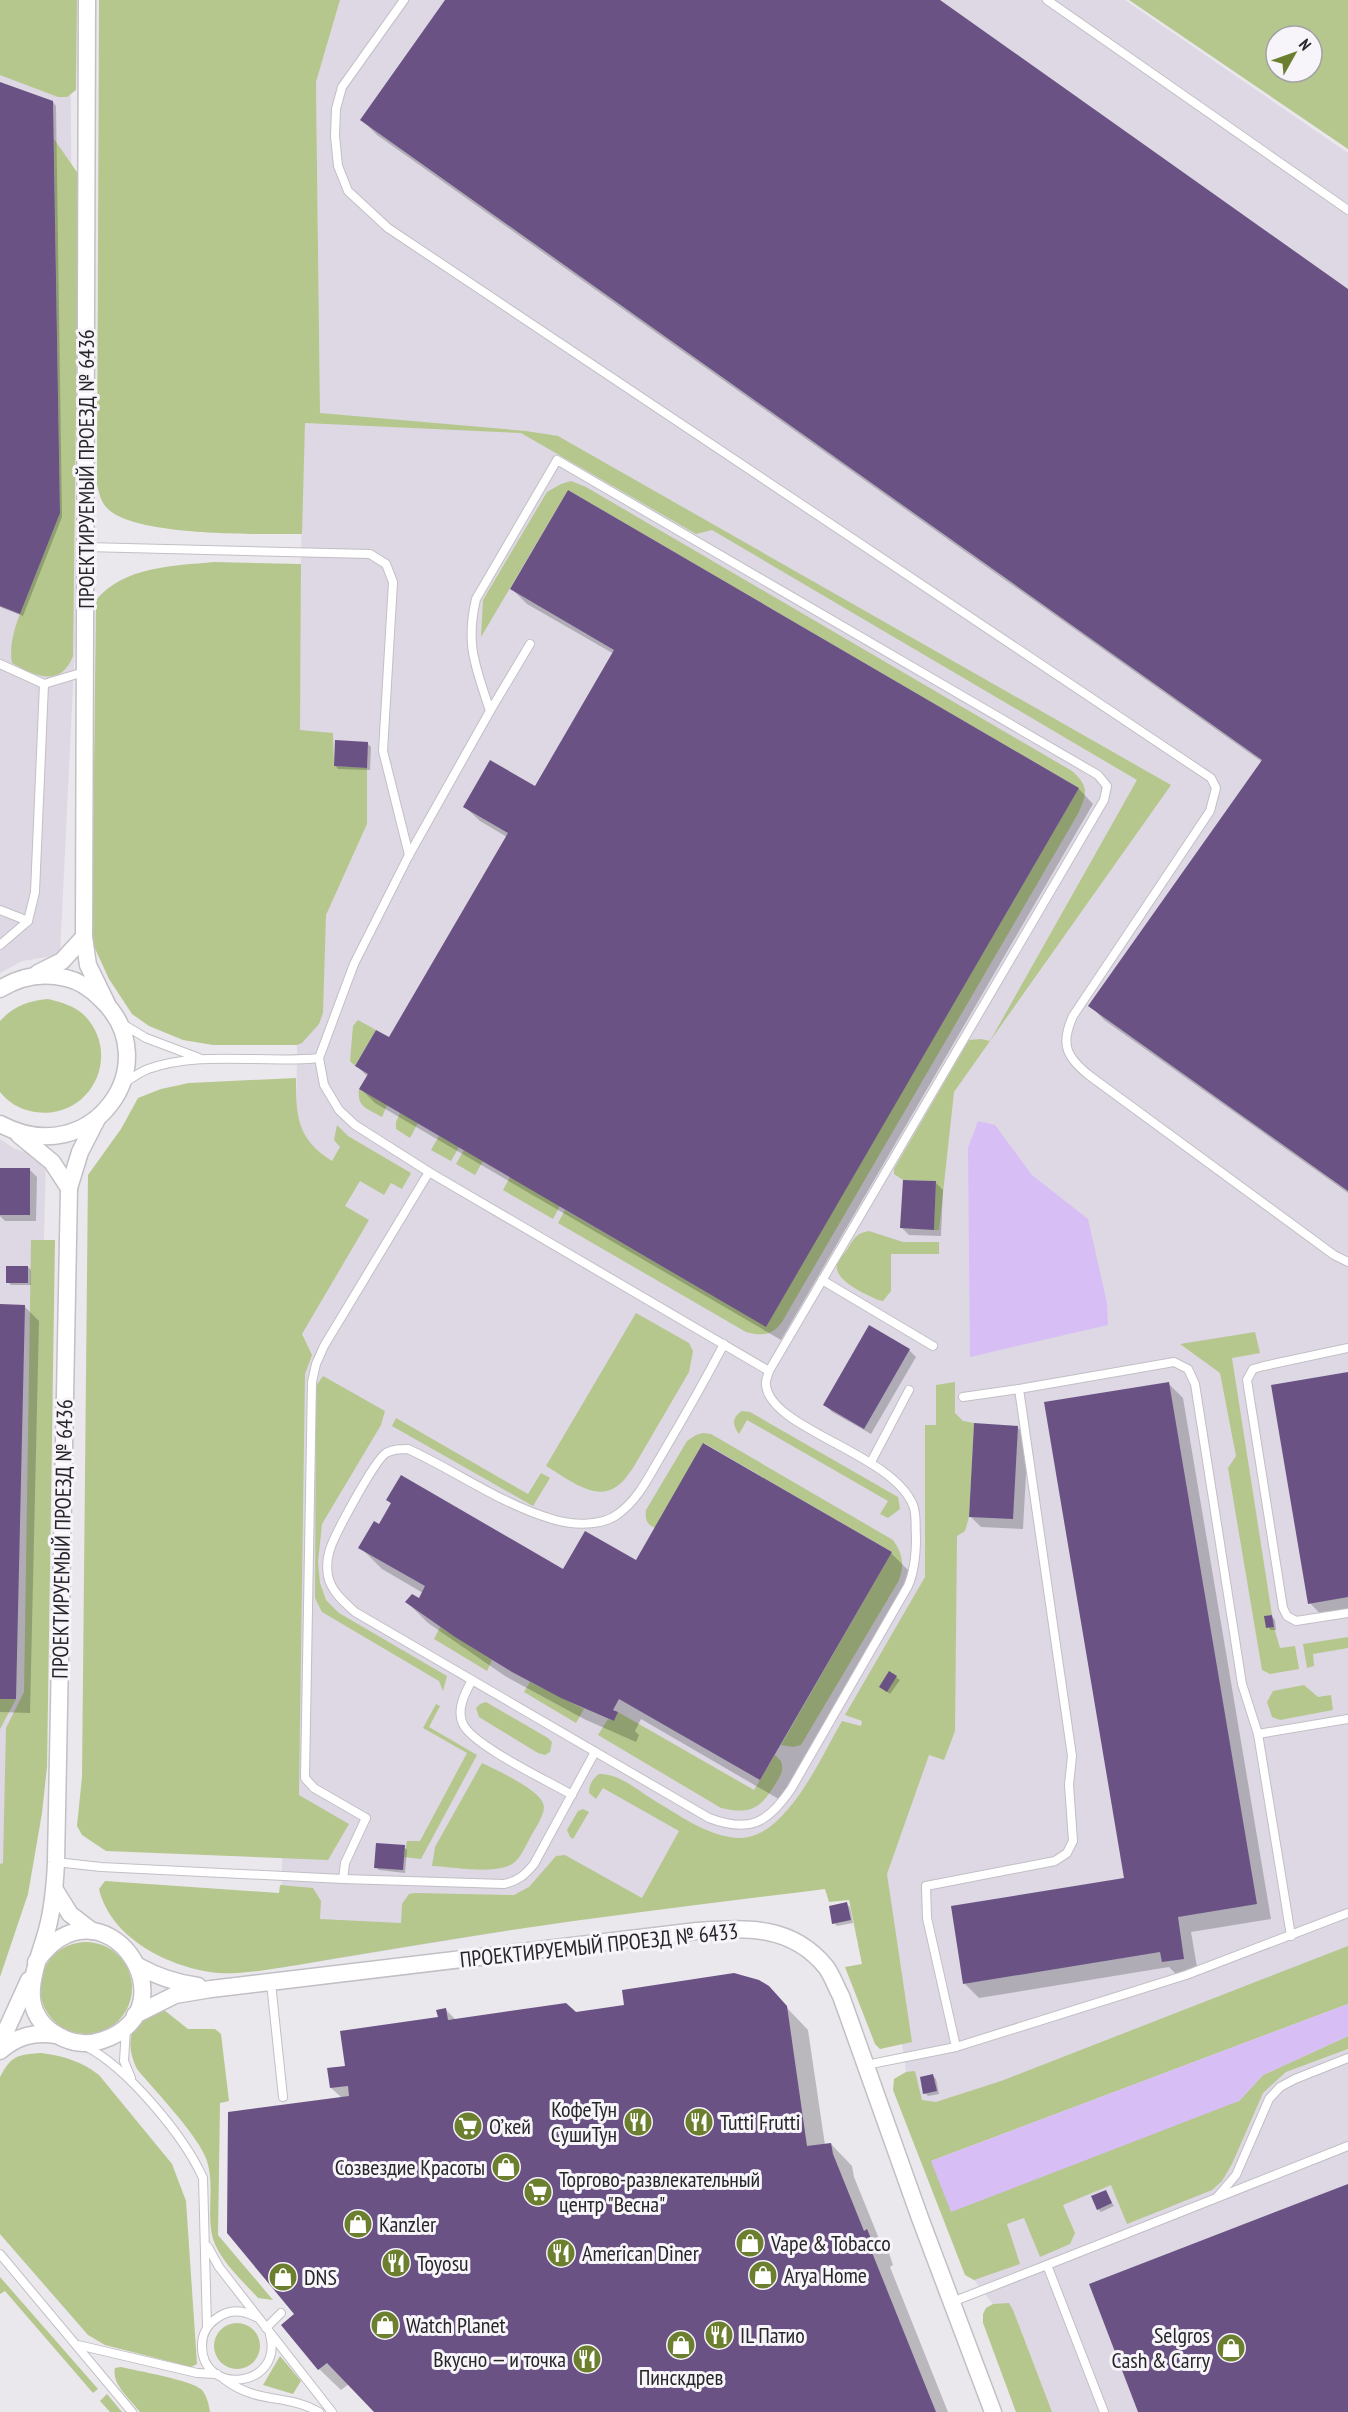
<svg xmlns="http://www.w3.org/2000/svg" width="1348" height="2412" font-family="'PT Sans Narrow',sans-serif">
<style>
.built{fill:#ddd8e4}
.green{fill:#b5c78d;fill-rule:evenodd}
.water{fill:#d7bef5}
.shadow{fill:#0003}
.building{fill:#6a5384}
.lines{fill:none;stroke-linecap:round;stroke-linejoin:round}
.service-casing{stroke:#c2bfc5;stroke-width:10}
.minor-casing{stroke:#c2bfc5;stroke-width:19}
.service{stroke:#fff;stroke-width:8}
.minor{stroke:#fff;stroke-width:16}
.labels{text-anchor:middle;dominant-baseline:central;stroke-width:6;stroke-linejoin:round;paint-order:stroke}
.street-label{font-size:22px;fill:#262527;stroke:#f7f4fa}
.poi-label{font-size:22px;fill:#262527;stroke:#f7f4fa;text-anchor:start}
</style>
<rect width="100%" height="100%" fill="#eae7ed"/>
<!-- built -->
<g class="built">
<path d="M0,0H70L75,644L60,955L22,961L0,973Z"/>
<path d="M340,0H1125L1348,153V1973L914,2131L904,2056L870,1871L280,1968L297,1060L301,551L305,412H320L316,82Z"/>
<path d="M0,1139L15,1149L46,1158L28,1854L0,1885Z"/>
<path d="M1348,2049V2412H1023L990,2325L993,2304L974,2280L951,2219L1248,2106L1286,2072Z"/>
</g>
<!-- green -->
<g class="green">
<path d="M0,0H77L76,90L67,97H58L0,75Z"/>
<path d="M99,0H340L316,82L320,413L526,431L558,436L1171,785L954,1092L939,1230H934L936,1181L903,1180L894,1174V1169L969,1040L981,1039L990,1041L1137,780L712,530L696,534L521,433L305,423L302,534C261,534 137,537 108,509C101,503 99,493 97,484Z"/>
<path d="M1129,0H1348V149ZM1276,36H1312V72H1276Z"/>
<path d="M54,139L79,175L73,656C61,688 34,676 12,663C9,647 14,629 20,614L60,513Z"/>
<path d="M571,481L586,487L1072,771C1089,786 1087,793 1079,812L782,1322C772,1336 762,1336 746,1332L558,1223L565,1210L766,1326L1079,788L568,490L481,637L483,600L547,492L561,484Z"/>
<path d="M214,562L301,564L300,730L333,733L334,766L367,768V824L326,915L323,1013L319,1024L302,1043L297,1045H213L183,1040L149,1026L132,1014L109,979L92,942L96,600C124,566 174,566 214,562Z"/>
<path d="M48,999C61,1002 75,1006 85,1016C124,1058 87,1124 30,1111C18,1108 8,1102 0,1092V1021C14,1006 27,1001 48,999Z"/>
<path d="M358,1020L376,1030L355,1066L350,1061L353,1026Z"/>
<path d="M296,1078C296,1117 297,1139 332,1161L340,1147L334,1140L337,1125L348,1136L411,1173L402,1189L391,1183L384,1195L360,1181L345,1206L369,1220L302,1334L312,1355L305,1374L299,1795L349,1824L328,1860L106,1851L82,1835L77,1826L82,1777L88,1175L121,1129L138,1098L161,1089L189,1083Z"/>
<path d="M359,1089L387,1105L382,1117C367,1108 357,1108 359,1089Z"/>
<path d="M400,1113L418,1123L410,1138L396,1129V1122Z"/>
<path d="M439,1136L459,1147L451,1161L431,1150Z"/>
<path d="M464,1150L483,1161L475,1175L456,1164Z"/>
<path d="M510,1177L560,1206L553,1219L503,1190Z"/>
<path d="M869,1231L903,1242H939V1254H891V1291L883,1301L878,1300C866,1294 833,1281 837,1264C839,1259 845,1253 848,1248C854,1238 857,1233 869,1231Z"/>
<path d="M31,1240H55L47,1767L42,1813L28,1894L0,1977V1864L3,1863L6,1728L24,1692Z"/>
<path d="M636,1313L689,1343L693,1351L689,1372L633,1468C628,1475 622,1484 614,1488C593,1501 564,1476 546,1466Z"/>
<path d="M1255,1332L1260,1353L1232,1358L1272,1615L1265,1616L1266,1628L1274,1627L1280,1648L1295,1646L1299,1669L1270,1674L1262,1670L1228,1468L1236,1456L1220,1373L1180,1344Z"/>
<path d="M323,1376L385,1411L381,1425L322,1524L318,1562L320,1583L326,1600L339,1613L447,1676L443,1691L439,1681L322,1612L315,1598L316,1386Z"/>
<path d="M955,1382V1413L963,1421L974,1423L969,1517L965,1531L957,1536L955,1731L944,1760L929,1755L887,1874L912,2042L880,2049L875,2044L845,1967L862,1964L849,1900L829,1902L825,1889C697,1905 569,1920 442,1941C396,1948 350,1956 303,1964C279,1968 241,1975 218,1973C170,1968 111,1939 99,1889L105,1881L279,1893L280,1885L313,1888L321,1901L320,1919L401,1923L402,1904L409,1894L415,1893L514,1895L529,1887L556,1856L565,1855L642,1898L679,1831L603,1788L596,1799L589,1793C589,1785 592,1779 599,1774C618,1773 636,1789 652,1799C678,1814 706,1836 738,1838C785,1841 822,1755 842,1721L861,1726L862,1721L845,1715L925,1577V1425H936V1385Z"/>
<path d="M742,1411L750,1412L898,1497L900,1509L888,1518L880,1514L888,1501L747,1420L739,1434C732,1425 732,1417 742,1411Z"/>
<path d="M396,1418L528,1494L541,1473L550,1478L533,1506L392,1426Z"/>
<path d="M703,1433L711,1434L893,1540C903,1554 905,1566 898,1582L801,1745L793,1747L781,1745L892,1552L704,1443L655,1528C646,1524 645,1519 646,1510L687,1441L696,1435Z"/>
<path d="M440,1627L492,1660L487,1671L434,1639Z"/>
<path d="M1348,1637V1648L1313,1654L1314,1666L1307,1668L1303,1644Z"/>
<path d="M530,1682L584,1709L576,1723L524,1692Z"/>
<path d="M1304,1685L1318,1697L1331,1695L1333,1710L1280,1720L1272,1717L1267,1702L1273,1691Z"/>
<path d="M0,1699H16L0,1729Z"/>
<path d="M486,1702L548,1738L552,1742L550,1752L545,1755L538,1753L479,1717L476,1708L480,1704Z"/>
<path d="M436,1704L440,1706L429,1727L477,1755L421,1859L404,1857L407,1841H420L467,1753L423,1728Z"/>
<path d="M618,1712L754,1790L775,1755L781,1761C784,1770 781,1775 776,1783C761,1808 751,1815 721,1808L598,1735L608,1719L614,1721Z"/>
<path d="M482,1763C496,1770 544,1791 544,1807C544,1817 533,1831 529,1840C523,1851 518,1864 505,1867C486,1873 453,1867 432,1866L435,1847Z"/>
<path d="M583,1809L589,1812L573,1839L570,1837L567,1830L578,1811Z"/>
<circle cx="86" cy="1988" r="46"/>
<path d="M1348,1946V2004L931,2161L1239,2101L1263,2075L1348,2036V2049L1286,2072L1263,2093L1232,2164L1222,2181L1212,2190L1127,2224L1111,2185L1063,2205L1075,2233L1070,2244L1040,2257L1024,2218L1007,2224L1020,2264L974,2280L965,2275L893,2090L894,2079L906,2072L915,2071L922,2100L936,2102L1001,2081Z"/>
<path d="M164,2010L188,2029H215L221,2034L229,2101L220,2103L218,2235L273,2300L258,2298C243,2281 220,2261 213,2239C206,2214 215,2186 207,2161C199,2136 155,2091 137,2069C123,2041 131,2016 164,2010Z"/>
<path d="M41,2053C64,2056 81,2061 99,2075L172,2164L186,2201L197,2364L191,2367L105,2345L88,2335L0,2234V2077C12,2055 17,2055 41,2053Z"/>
<path d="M0,2277L98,2389L93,2393L5,2291L0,2294Z"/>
<path d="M1009,2303L1013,2310L1052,2412H1016L983,2323V2314L986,2308L993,2304Z"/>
<circle cx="237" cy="2346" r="23"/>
<path d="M280,2356L301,2381L293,2394L263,2385Z"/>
<path d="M121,2367C137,2371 192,2380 202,2390C207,2396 209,2405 210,2412H140C131,2400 111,2384 115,2368Z"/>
<path d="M107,2394L122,2412H110L100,2401Z"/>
</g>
<!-- water -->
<g class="water">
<path d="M978,1121L995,1125L1032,1175L1088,1219L1107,1303L1108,1325L970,1357L968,1148Z"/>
<path d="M1348,2004V2036L1263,2075L1239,2101L951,2212L931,2161Z"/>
</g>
<!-- shadow -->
<g class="shadow">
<path d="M447,0H938L1348,291V1193L1104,1020L1090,1005L1262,762L377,135L362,120Z"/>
<path d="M0,83L53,102L56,106L62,517L23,616L0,607Z"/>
<path d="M569,492L1079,789L1093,804L781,1340L375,1103L361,1089L368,1077L357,1066L389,1040L507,837L480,821L465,807L536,788L614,654L527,604L512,589Z"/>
<path d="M368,744L371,747L370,770L338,769L335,765Z"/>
<path d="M0,1169L30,1170L37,1177L36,1221H5L0,1216Z"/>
<path d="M936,1183L943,1190L941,1236L909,1235L902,1228Z"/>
<path d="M28,1267L31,1270V1285H11L8,1282Z"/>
<path d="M0,1306H24L39,1321L30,1713L0,1712Z"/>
<path d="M909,1350L916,1357L871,1434L832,1412L825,1405Z"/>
<path d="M1348,1373V1614L1324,1618L1310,1603Z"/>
<path d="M1168,1383L1183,1398L1271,1919L1191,1932L1198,1973L1178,1976L1169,1967L979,1998L965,1984L1126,1879Z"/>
<path d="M1017,1427L1028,1438L1023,1529L981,1527L970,1516Z"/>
<path d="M388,1500L563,1571L636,1562L891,1553L913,1575L782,1801L641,1719L635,1731L639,1735L636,1742L584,1719L505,1676L428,1623L407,1602L419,1601L423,1593L382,1569L360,1547L380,1526L392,1505Z"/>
<path d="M1272,1617L1275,1620L1276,1630H1271L1268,1627Z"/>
<path d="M890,1673L900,1680L890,1694L881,1687Z"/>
<path d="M404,1847L407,1850L405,1873L379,1870L376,1867Z"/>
<path d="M847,1904L850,1907L853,1923L837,1926L834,1923Z"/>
<path d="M768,1988L808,2030L825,2145L831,2144L852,2166L854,2177L882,2246L889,2253L893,2265L890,2267L948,2412H376L349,2384L341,2390L319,2369L296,2314L342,2098L331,2088L346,2067L439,2018L446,2010L457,2021L576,2013Z"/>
<path d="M933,2076L936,2079L939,2094L928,2096L925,2093Z"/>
<path d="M1105,2192L1114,2206L1101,2212L1098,2209Z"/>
</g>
<!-- building -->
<g class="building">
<path d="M445,0H940L1348,289V1191L1088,1006L1262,760L360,120Z"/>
<path d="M0,82L53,101L60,513L20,614L0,606Z"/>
<path d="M568,490L1079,788L766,1327L359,1089L368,1074L355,1066L376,1030L389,1037L508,833L463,807L490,760L535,786L614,650L510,589Z"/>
<path d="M335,740L368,742L367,768L334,766Z"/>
<rect x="0" y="1168" width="30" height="47"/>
<path d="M903,1180L936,1181L934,1230L900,1228Z"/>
<rect x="6" y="1266" width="22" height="17"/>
<path d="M0,1304L25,1305L16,1699H0Z"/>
<path d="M869,1325L910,1349L864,1429L823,1405Z"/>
<path d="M1348,1372V1597L1308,1604L1271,1385Z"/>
<path d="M1169,1382L1257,1904L1178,1917L1184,1959L1162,1962L1160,1952L963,1984L951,1906L1124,1878L1044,1402Z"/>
<path d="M974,1423L1018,1426L1013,1519L969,1517Z"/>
<path d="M703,1443L892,1552L760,1780L619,1699L613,1710L618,1712L614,1721L561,1698L512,1672L455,1637L405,1602L412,1594L419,1598L425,1586L358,1548L374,1521L379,1524L391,1503L386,1500L401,1475L563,1569L585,1531L636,1560Z"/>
<path d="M1272,1615L1274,1627L1266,1628L1264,1616Z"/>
<path d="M889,1671L897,1676L887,1692L879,1687Z"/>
<path d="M376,1843L405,1845L403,1870L374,1868Z"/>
<path d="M847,1902L851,1920L832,1924L829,1906Z"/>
<path d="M734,1973L759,1980L769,1986L787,2006L807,2146L831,2143L833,2154L864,2231L867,2229L873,2243L869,2245L936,2412H374L327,2363L318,2370L281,2325L294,2314L227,2233L228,2112L349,2096L348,2086L330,2088L327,2068L345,2066L340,2031L438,2017L436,2010L446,2008L448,2020L566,2003L576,2012L624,2005L622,1990Z"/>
<path d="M933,2074L937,2091L923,2094L920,2077Z"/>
<path d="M1348,2184V2412H1138L1089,2284Z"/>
<path d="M1106,2190L1112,2203L1097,2210L1091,2196Z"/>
</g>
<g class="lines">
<!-- service casing -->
<g class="service-casing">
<g id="service">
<path d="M404,0L342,87L336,109L335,136L338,166L348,191L388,228L1211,778L1216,788L1210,811L1073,1016C1060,1044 1066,1057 1090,1076L1334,1255L1348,1262"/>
<path d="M1047,0L1348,210"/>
<path d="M86,547L370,554L386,564L393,582L383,751L409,855"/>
<path d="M0,664L44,684L84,672"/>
<path d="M490,711L530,644"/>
<path d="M0,910L28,921"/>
<path d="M0,945L28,921L35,892L44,684"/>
<path d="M121,1023L146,1038L199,1058"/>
<path d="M124,1083C132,1078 140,1072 148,1069C202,1050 263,1064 319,1058"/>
<path d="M822,1280L933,1346"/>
<path d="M724,1344C704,1382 683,1419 661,1456C649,1476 638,1500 618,1514C601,1527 571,1525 552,1519C501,1504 456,1471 408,1449C400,1449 393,1449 386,1453C375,1460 332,1538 329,1553C327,1559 327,1569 328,1576C331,1591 344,1602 355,1612L709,1818C749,1833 767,1824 791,1789L908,1586C915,1570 916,1554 916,1537C915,1527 917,1514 913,1505C892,1453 770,1429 766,1385C765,1381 768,1375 769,1371L1104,800L1107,786L1098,775L557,460L476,599C465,646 476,667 490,711L409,855L354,964L319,1058L324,1085L339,1110L355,1125L429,1172L769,1371"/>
<path d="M1348,1348L1264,1366L1253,1369L1247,1380L1283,1608L1287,1616L1296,1621L1348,1613"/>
<path d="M963,1397L1019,1389"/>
<path d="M871,1462L909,1390"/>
<path d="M472,1680C465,1693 456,1710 463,1724C472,1745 550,1782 572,1795"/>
<path d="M1258,1734L1348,1719"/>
<path d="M56,1862L101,1867L343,1879L504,1884C518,1881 525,1875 534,1864L595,1752"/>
<path d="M343,1879L345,1863L366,1818L314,1788L305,1778L312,1382L316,1364L324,1346L429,1172"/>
<path d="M1291,1936L1258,1734L1242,1684L1195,1384L1188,1369L1174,1362L1019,1389L1072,1756L1069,1785L1073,1841L1067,1853L1055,1861L926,1886L927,1918L956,2047L1186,1975L1348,1913"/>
<path d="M271,1983L283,2097"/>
<path d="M126,2028L124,2061L131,2078"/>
<path d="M85,2046C127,2067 184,2136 203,2178L207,2327"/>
<path d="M866,2065L956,2047"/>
<path d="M1218,2196L1236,2175L1269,2099L1280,2087L1295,2079L1348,2058"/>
<path d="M208,2247L219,2267L332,2412"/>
<path d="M0,2254L132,2412"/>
<path d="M952,2302L1047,2265"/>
<path d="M256,2317C243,2310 229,2309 217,2318C208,2324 202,2334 202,2345C201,2397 284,2388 270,2335"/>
<path d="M266,2328L281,2313"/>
<path d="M78,2345L197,2373L217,2374"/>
<path d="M224,2379C258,2405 286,2393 319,2412"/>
<path d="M1104,2412L1047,2265L1348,2146"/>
</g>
</g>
<!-- minor casing -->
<g class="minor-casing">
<g id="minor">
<path d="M87,0L84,937L88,965L107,1004"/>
<path d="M38,973L62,961L84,937"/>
<path d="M0,989C21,976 42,972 66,978C80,981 91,989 101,999C169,1063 92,1173 0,1124"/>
<path d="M19,1135L52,1162L69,1188"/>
<path d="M55,1890L70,1914L92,1931"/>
<path d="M36,1962C102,1869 197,2008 103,2040C89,2045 73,2044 59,2036C13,2011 37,1967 47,1930C53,1908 55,1885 56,1862L69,1188L80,1152L97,1119"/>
<path d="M138,1966C158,1977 176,1983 198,1986"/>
<path d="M135,2015L175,1995L211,1989L697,1931C746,1928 791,1924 826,1967C832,1975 836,1987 841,1996L920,2218L993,2412"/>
<path d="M0,2044L29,1980"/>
<path d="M0,2051C17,2036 33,2032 56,2035"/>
</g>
</g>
<!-- service -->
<use href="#service" class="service"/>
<!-- minor -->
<use href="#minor" class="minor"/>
</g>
<!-- icons -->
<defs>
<g id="restaurant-disc" transform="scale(1.5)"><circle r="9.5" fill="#6b7f2f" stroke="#f7f4fa"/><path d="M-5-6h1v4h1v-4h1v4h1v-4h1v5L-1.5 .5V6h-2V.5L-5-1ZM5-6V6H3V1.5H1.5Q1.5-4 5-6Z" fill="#fff"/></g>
<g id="supermarket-disc" transform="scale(1.5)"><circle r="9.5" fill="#6b7f2f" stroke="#f7f4fa"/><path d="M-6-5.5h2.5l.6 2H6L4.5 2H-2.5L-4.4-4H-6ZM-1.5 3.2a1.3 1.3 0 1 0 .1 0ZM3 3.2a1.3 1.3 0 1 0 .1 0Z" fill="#fff"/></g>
<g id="shop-disc" transform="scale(1.5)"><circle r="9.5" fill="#6b7f2f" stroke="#f7f4fa"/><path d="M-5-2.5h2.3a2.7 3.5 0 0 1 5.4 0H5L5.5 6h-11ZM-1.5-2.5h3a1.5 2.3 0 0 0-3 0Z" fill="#fff"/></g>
</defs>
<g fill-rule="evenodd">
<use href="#restaurant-disc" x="638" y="2122"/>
<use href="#restaurant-disc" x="699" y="2122"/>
<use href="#supermarket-disc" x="468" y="2126"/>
<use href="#shop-disc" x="506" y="2167"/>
<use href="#supermarket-disc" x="538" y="2192"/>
<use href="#shop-disc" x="358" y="2224"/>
<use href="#shop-disc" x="750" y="2243"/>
<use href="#restaurant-disc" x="561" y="2253"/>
<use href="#restaurant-disc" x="396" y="2263"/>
<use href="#shop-disc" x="763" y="2275"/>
<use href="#shop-disc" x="283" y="2277"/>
<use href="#shop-disc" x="385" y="2325"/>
<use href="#restaurant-disc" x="719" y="2335"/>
<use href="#shop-disc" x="681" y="2345"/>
<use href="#shop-disc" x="1231" y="2348"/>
<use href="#restaurant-disc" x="587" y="2359"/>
</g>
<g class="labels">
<!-- street labels -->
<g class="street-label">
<text transform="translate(86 469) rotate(-90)">ПРОЕКТИРУЕМЫЙ ПРОЕЗД № 6436</text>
<text transform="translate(62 1539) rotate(-89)">ПРОЕКТИРУЕМЫЙ ПРОЕЗД № 6436</text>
<text transform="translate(599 1945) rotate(-6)">ПРОЕКТИРУЕМЫЙ ПРОЕЗД № 6433</text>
</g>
<!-- poi labels -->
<g class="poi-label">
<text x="617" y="2109" text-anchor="end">КофеТун<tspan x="617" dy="25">СушиТун</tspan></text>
<text x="720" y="2122">Tutti Frutti</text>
<text x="489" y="2126">О’кей</text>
<text x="485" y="2167" text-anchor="end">Созвездие Красоты</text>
<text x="559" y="2179">Торгово-развлекательный<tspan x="559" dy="25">центр "Весна"</tspan></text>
<text x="379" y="2224">Kanzler</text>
<text x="771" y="2243">Vape &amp; Tobacco</text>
<text x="582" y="2253">American Diner</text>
<text x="417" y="2263">Toyosu</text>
<text x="784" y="2275">Arya Home</text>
<text x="304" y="2277">DNS</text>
<text x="406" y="2325">Watch Planet</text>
<text x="740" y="2335">IL Патио</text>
<text x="1210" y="2335" text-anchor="end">Selgros<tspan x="1210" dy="25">Cash &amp; Carry</tspan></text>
<text x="566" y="2359" text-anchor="end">Вкусно — и точка</text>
<text x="681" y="2377" text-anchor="middle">Пинскдрев</text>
</g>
</g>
<!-- north arrow -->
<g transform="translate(1294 54) rotate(50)"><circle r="28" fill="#f7f4fa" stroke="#a3a1a6" stroke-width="1.5"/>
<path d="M0-4.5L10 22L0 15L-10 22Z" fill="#6b7f2f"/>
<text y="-9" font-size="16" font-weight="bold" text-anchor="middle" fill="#262527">N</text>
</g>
</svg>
